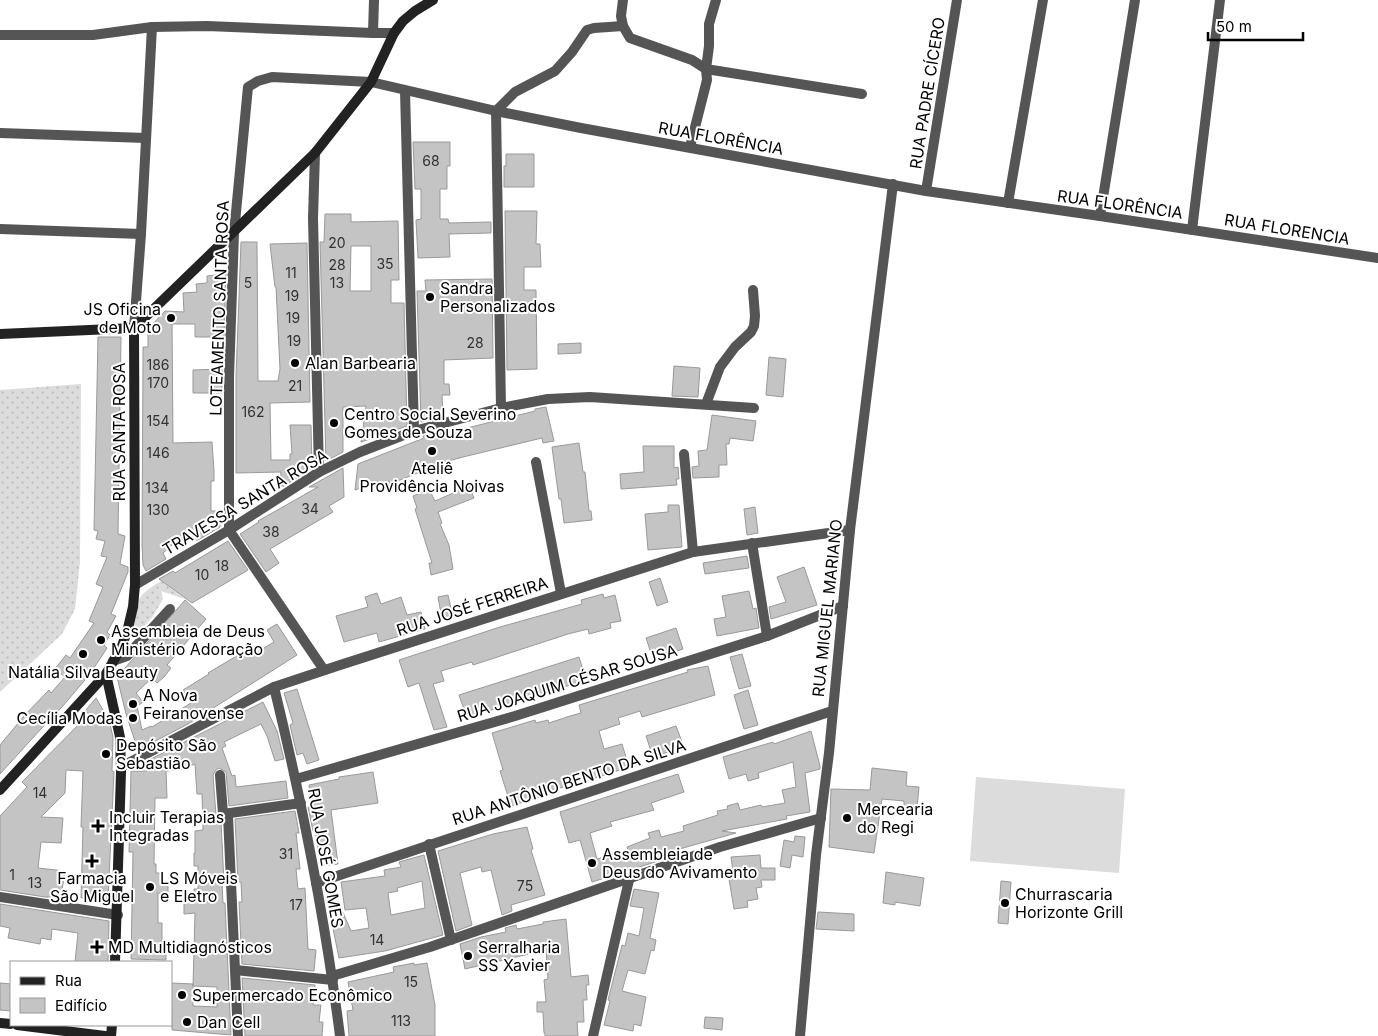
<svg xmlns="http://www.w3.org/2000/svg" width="1378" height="1036" font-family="Inter,sans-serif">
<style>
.grass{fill:url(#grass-dots)}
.pitch{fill:#dcdcdc}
.building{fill:#c4c4c4;stroke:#999;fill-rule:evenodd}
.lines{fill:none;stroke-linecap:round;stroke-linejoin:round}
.street{stroke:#555;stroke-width:10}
.secondary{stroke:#222;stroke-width:10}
.poi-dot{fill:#000;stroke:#fff;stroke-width:2}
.labels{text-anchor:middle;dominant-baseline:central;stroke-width:4;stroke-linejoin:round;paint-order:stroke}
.number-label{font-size:14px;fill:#313131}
.street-label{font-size:16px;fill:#000;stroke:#fff}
.poi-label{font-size:16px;fill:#000;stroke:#fff;text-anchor:start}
</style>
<defs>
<pattern id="grass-dots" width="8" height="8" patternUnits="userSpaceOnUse" patternTransform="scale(1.25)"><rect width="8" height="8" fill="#dcdcdc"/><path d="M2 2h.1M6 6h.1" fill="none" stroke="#bbb" stroke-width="1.8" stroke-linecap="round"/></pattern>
</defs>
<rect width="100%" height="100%" fill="#fff"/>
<!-- grass -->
<g class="grass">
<path d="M81,384L80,562L75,609L62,634L0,692V390Z"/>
<path d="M161,581L185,599L161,591L163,599L153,616L135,637L132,636C136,604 132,598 161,581Z"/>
</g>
<!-- pitch -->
<path class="pitch" d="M976,777L1125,789L1119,873L970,861Z"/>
<!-- building -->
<g class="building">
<path d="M413,142H450V166H447V189H440V219H448L449,223L491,222V233L449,234L450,257L418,258L416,220L421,219V189H415Z"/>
<path d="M506,154H534V187H504V166H506Z"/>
<path d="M505,211H537L536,244H540L541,267H524V290H536L537,369L507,370Z"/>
<path d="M325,214H351V222L398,221L399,280H391V303H404L407,426L361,442L366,406L343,407V452L326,461L320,242H324ZM351,246H371V291H350Z"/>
<path d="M241,242H257L258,381H278L280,369L276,287H275L270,244L307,243L310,402L270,403L271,460H290V454H292L290,425H311L312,468L284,486H280L281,472L236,473V377Z"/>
<path d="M226,274L224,337H195V324H172L173,443L212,442L214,471V481H211V511H220V527L198,540H172V545L163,553L166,559L146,571L143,565L142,545L143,358V347H148V329L165,311L184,312L183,293L197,292L196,284L207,283V276Z"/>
<path d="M492,279L493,358L444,360V384H449L450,395H442L443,416L421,422L417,291H426L425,280Z"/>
<path d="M98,337H121L118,534L125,536L120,564L128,567V572L111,614L116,616L107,632L110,635L104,645L107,648L90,674L62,707L40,730L0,774V745L24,716L49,690L51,693L65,677L55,669L66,655L70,658L94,623L89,621L103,587L96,584L107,557L101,556L105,541L96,539L98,531L94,530Z"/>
<path d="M581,343V353L558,354V344Z"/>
<path d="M769,357L786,359L783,397L766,395Z"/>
<path d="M674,366L700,368L698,397L672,396Z"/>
<path d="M222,369V393H193V370Z"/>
<path d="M546,407L554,441L543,443L542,438L463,457L441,463V465L430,469V468L390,484L389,481L379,485L378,481L355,490L358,464L424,438L423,436L443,430V434L535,411V409Z"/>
<path d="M712,415L756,421L753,441L730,438L729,444H726L727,465H719V477L693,478L692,467L699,466L698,451L707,450Z"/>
<path d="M579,443L583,472H585L589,511H591L592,520L564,523L561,499H559L552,447Z"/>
<path d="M643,446H674V468L678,467L679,479H676L677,485L621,489L620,474L644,472Z"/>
<path d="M343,468L344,497L329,506L333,512L270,549L279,563L266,572L240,534L259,522L258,521L318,487H309Z"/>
<path d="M469,486L474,498L438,512L442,523L440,524L449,545L453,569L431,575L429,563H432L415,509L417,508L413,496L429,489L435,501Z"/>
<path d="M668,505H679L682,547L648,550L645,514L668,512Z"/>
<path d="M755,507L758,533L747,535L744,509Z"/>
<path d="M228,541L248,570L192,603L159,579L173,571L175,573Z"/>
<path d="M747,556L749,568L705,574L703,563Z"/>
<path d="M804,567L817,605L771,619L769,607L786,602L777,577Z"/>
<path d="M660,578L668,602L657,606L649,582Z"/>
<path d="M749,591L753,609L756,608L759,628L717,636L714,619L726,617L722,596Z"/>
<path d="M377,593L381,604L401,597L407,615L421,612L425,629L379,642L377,633L344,642L336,616L368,607L365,597Z"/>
<path d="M603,594L604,598L615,595L621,621L610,623L611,628L589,634L588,629L568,634L473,665L472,662L441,671L444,681L433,684L447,727L434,730L419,683L408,687L399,660L500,627L582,604L581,600Z"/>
<path d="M448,595L453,617L442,619L438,597Z"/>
<path d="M185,600L206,619L167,665L171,668L164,677L157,683L152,678L136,693L143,702L137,706L142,730L151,726L152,727L191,703L183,690L209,674L208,673L250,648L254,654L274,642L267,630L277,624L297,655L188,724L138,750L126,714L117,677Z"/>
<path d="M676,628L683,649L653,659L646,638Z"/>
<path d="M742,654L751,686L739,689L730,657Z"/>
<path d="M579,657L586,680L467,718L459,695Z"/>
<path d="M708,666L715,695L642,717L640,711L618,718L620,724L599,731L604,749L622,744L629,767L586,781L587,783L576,786L575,784L552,790L553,793L511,806L500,771L503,770L492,733L535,720L536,723L548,720L549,723L570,716L581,713L579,705L688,672L687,670Z"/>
<path d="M297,689L319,760L307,764L303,753L297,755L290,725L293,723L284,693Z"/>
<path d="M748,690L758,725L744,729L734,695Z"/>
<path d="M96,698L109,720L113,737L112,771L114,772L108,899L81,898L83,827H81L83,771L66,770L65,793L41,817L63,818L61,843L41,842L38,868L65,871L61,897H45L0,890V816L27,787L22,782L89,714L85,711Z"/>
<path d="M263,702L277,731L284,759L275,761L267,736L261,724L224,742L226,746L222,748L232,776L235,775L236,787L286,781L288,798L229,806L226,772L219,768L216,770L213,775L216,815L221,821L224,883H222L223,903H225L231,1035L172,1030L171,983L193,984V1006L217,1007V987L193,986L195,913L184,914V902H194V889H198V866H194V853H195V831L203,830L202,794H197L195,764L180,770L166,771L167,798H155L154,864H156V873H162V882H168V893H158V923H162V948H166V960L131,959L133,852H129L131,771H147L143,763Z"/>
<path d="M676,726L684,747L653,757L646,736Z"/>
<path d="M811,731L820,766V769L805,773L810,812L786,816L787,819L722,831L736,833L676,850L677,855L592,882L580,840L569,843L560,812L678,774L684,792L651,803L654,810L610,822L612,826L590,833L597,859L628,850L627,847L650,838L648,833L659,830L661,837L684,831L683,826L718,815L717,811L728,809L727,806L738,803L740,810L761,805L762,807L785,803L782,790L796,787L793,762L758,773L759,778L748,781L746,774L729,779L723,757L773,742L774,744Z"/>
<path d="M872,768L907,772L906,786L919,787L917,807L904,806V801L882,799L874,853L829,847L831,789L870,790Z"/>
<path d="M373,772L378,803L331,810L338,864L321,866L315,830L313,831L308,807H312L309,785L339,779V777Z"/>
<path d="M295,811L299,833H296L300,869H296L298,889L305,888L308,949L316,950L314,971L242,964L239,902H242L241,882H238L235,819Z"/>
<path d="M527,827L533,849L531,850L545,895L511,905L512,911L502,915L491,870L482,872L481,867L460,873L472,925L456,931L438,851L493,834Z"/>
<path d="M795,836L805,837L803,857L792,855L790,868L780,866L784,840L794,842Z"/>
<path d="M424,855L443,935L385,951L339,958L329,909L341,908L351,931L369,928L366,908L345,910L341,882L385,876L384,870L401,867L399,862ZM422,881L425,908L391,915L388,893L398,891L397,888Z"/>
<path d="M760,855L761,868H775V880H761L762,887L756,888L758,899L747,901L748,907L734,909L729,879H734L731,857Z"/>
<path d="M886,872L924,878L920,906L895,902V905L883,903Z"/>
<path d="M1001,881L1011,882L1008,924L998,923Z"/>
<path d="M634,889L659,893L650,938L656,940L654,951L651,950L645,974L628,970L622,991L646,997L641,1026L634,1024L633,1031L604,1025L610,1001L608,1000L622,945L625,946L628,933L639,936L644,908L630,906Z"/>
<path d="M0,904L109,921L108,962H75L78,933L52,929L51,940L41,938L40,944L8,938L10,928L0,926Z"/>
<path d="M818,912L854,914V931L816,929Z"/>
<path d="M566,919L571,977L588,975L589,985H586L587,1000H583L584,1022H577L578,1036H545V1033H544L543,1012H537V1002H546L544,980L548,979L546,950L465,969L460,944L481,937L506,932L505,928L516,925L517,929L543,924V922Z"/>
<path d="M414,963V965L427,963L435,1005V1036H349L347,1011L353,1010L348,982L394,972L393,967Z"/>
<path d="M242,978L315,985L313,1005H321L319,1022H323L322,1036H245Z"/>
<path d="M0,983L11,984V1011L0,1010Z"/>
<path d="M705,1017L723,1018L722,1030L704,1028Z"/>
</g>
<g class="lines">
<!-- street -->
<g class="street">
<path d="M623,0L621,16L623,26L630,38L692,60L706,69L707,80L690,147"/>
<path d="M716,0L709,24V46L706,69L862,94"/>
<path d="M373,33L374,0"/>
<path d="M0,35H93L152,27L207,26L373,33H394"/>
<path d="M405,91L414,431"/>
<path d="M0,133L146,138"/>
<path d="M315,153L313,218L319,472"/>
<path d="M926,191L957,0"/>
<path d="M1008,203L1043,0"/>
<path d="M1100,216L1135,0"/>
<path d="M0,229L141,234"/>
<path d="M1192,230L1220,0"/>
<path d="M134,328L141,234L152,27"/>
<path d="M706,404L720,367L735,347L751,332L754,326L755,316L753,290"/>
<path d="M501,408L496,111L515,92L555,71L572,52L587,30L594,28L623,26"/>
<path d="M684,454L693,552"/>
<path d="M536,462L561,593"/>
<path d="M752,543L767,636"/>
<path d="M135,585L229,530L319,472L360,452L414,431L501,408L548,399L590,397L754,408"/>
<path d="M113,661L127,656L170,609"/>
<path d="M324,670L229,530V377L234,233L248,87L258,81L272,77L371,82L496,111L581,128L926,191L1100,216L1378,258"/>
<path d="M274,687C302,802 325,918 340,1036"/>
<path d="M121,767L274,687L337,666L693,552L850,530"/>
<path d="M220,775L223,814L228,816L238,1036"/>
<path d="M296,779L515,716L767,636L843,606"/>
<path d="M223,814L301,803"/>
<path d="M429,844L451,940"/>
<path d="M316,883L832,711"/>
<path d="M0,897L118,915"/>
<path d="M235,970L333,980"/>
<path d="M332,976L430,947L720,847L821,818"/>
<path d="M593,1036L629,880"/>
<path d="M800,1036L816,855L829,753L850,530L893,184"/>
</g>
<!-- secondary -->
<g class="secondary">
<path d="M134,328L315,153L371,82L394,33L403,21L415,11L433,0"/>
<path d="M0,334L134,328"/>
<path d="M106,674L120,737L121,772L115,962"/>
<path d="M0,790L106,674L122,646L128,628L133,607L135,585L134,328"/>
<path d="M0,1023L11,1024"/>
<path d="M17,1025L105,1036"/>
<path d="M111,1036L112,1025"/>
</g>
</g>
<!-- markers -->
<g class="poi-dot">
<circle cx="430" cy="297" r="5"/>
<circle cx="171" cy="318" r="5"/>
<circle cx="295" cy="363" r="5"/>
<circle cx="334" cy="423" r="5"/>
<circle cx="432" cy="451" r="5"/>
<circle cx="101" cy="640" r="5"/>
<circle cx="83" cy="654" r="5"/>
<circle cx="133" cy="704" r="5"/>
<circle cx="133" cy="718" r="5"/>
<circle cx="106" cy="754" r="5"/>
<circle cx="847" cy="818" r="5"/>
<path d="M95.5 818.5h5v5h5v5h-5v5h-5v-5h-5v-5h5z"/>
<path d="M89.5 853.5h5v5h5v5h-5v5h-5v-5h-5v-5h5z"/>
<circle cx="592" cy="863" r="5"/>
<circle cx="150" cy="887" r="5"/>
<circle cx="1005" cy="903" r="5"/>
<path d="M94.5 939.5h5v5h5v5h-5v5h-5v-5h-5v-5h5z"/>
<circle cx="468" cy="956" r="5"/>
<circle cx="182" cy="995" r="5"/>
<circle cx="187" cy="1022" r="5"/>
</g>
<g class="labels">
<!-- number labels -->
<g class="number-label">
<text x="431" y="160">68</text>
<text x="337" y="242">20</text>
<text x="385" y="263">35</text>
<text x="337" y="264">28</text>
<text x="291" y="272">11</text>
<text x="248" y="282">5</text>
<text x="337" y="282">13</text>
<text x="292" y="295">19</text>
<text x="293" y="317">19</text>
<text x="294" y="340">19</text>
<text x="475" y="342">28</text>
<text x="158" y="364">186</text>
<text x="158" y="382">170</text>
<text x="295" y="385">21</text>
<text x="253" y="411">162</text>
<text x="158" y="420">154</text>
<text x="158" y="452">146</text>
<text x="157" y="487">134</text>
<text x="310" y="508">34</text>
<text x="158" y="509">130</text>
<text x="271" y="531">38</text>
<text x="222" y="565">18</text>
<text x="202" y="574">10</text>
<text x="40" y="792">14</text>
<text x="286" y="853">31</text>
<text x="12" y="874">1</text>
<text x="35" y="882">13</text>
<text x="525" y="885">75</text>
<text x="296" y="904">17</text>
<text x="377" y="939">14</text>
<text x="411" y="981">15</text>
<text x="401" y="1020">113</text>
</g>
<!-- street labels -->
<g class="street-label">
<text transform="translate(927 93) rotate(-81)">RUA PADRE CÍCERO</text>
<text transform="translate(721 138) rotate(10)">RUA FLORÊNCIA</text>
<text transform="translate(1120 204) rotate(8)">RUA FLORÊNCIA</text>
<text transform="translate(1287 229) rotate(9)">RUA FLORENCIA</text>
<text transform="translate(219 308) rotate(-88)">LOTEAMENTO SANTA ROSA</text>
<text transform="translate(119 432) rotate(-90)">RUA SANTA ROSA</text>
<text transform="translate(245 502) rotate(-31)">TRAVESSA SANTA ROSA</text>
<text transform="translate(472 606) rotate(-18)">RUA JOSÉ FERREIRA</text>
<text transform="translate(827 608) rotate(-84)">RUA MIGUEL MARIANO</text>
<text transform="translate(567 683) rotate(-17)">RUA JOAQUIM CÉSAR SOUSA</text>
<text transform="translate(569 782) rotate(-18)">RUA ANTÔNIO BENTO DA SILVA</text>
<text transform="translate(326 858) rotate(80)">RUA JOSÉ GOMES</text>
</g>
<!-- poi labels -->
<g class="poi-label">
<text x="440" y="288">Sandra<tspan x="440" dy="18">Personalizados</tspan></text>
<text x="161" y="309" text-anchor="end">JS Oficina<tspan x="161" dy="18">de Moto</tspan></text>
<text x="305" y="363">Alan Barbearia</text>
<text x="344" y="414">Centro Social Severino<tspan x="344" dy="18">Gomes de Souza</tspan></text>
<text x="432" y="468" text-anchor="middle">Ateliê<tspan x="432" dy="18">Providência Noivas</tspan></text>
<text x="111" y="631">Assembleia de Deus<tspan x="111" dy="18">Ministério Adoração</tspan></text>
<text x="83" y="672" text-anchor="middle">Natália Silva Beauty</text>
<text x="143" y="695">A Nova<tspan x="143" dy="18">Feiranovense</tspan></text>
<text x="123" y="718" text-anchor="end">Cecília Modas</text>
<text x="116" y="745">Depósito São<tspan x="116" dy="18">Sebastião</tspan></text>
<text x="857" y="809">Mercearia<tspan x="857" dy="18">do Regi</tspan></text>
<text x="109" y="817">Incluir Terapias<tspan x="109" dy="18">Integradas</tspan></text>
<text x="602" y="854">Assembleia de<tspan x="602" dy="18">Deus do Avivamento</tspan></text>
<text x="92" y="878" text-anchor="middle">Farmacia<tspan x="92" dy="18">São Miguel</tspan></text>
<text x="160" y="878">LS Móveis<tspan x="160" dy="18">e Eletro</tspan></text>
<text x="1015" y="894">Churrascaria<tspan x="1015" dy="18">Horizonte Grill</tspan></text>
<text x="108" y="947">MD Multidiagnósticos</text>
<text x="478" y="947">Serralharia<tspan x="478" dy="18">SS Xavier</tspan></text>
<text x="192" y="995">Supermercado Econômico</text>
<text x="197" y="1022">Dan Cell</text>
</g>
</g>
<!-- legend -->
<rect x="10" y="961" width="162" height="65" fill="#ffffff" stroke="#999999"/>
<rect x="20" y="977" width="25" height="8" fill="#222222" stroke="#999999"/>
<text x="55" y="986" font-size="15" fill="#000000">Rua</text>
<rect x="20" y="998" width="25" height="15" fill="#c4c4c4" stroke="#999999"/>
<text x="55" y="1011" font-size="15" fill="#000000">Edifício</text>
<!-- scale -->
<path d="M1208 32v8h95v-8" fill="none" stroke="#000000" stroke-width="2.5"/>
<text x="1216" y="32" font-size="15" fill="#000000" stroke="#ffffff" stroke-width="4" paint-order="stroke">50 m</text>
</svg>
